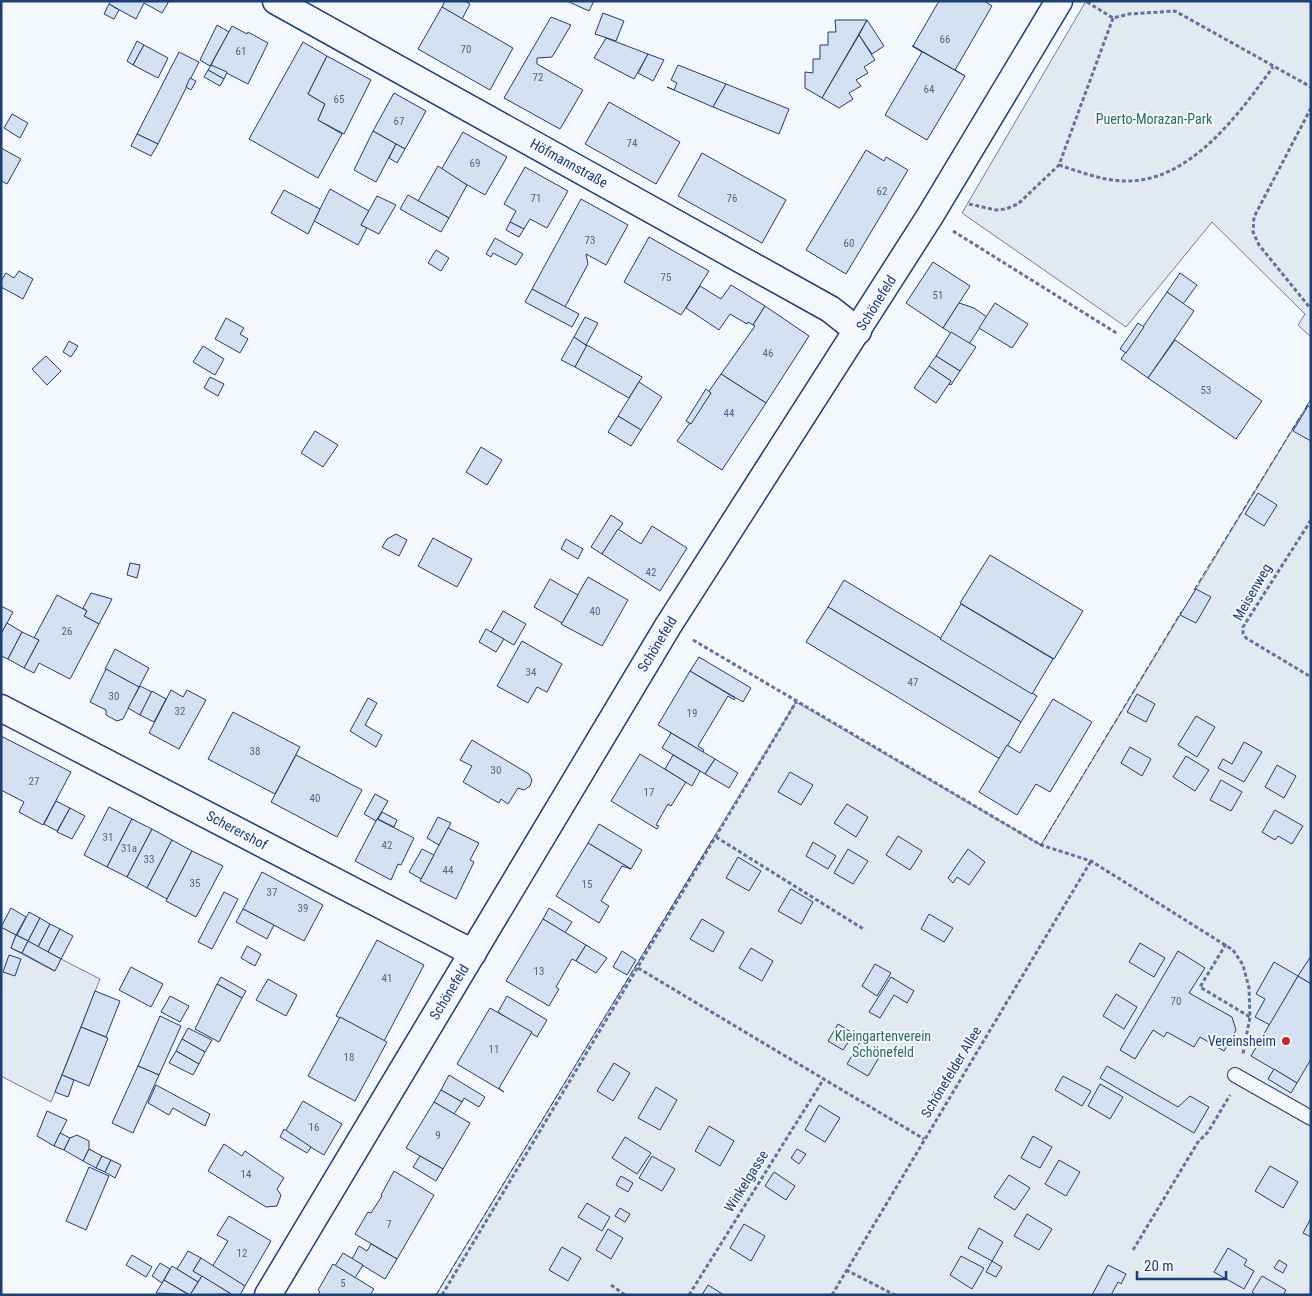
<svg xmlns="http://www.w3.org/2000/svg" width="1312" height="1296" font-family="'Roboto Condensed',sans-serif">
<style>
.green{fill:#e3e9f0;stroke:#687fa3}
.building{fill:#d5e0f0;stroke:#1d3f73}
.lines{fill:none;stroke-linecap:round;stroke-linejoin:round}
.service-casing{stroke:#1d3f73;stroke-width:16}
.minor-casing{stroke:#1d3f73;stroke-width:29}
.path{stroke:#5e769c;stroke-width:3;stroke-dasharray:4 2.5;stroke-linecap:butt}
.service{stroke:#f4f7fb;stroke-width:14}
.minor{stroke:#f4f7fb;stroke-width:26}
.fence{stroke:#1d3f73;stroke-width:1;stroke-dasharray:6 2.5;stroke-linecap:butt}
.poi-dot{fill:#c62828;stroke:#f4f7fb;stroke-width:2}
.labels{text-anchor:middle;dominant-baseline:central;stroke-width:4;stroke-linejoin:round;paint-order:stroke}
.number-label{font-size:11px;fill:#4b6792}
.park-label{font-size:14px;fill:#2c6c60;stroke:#f4f7fb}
.street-label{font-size:14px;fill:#1d3f73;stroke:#f4f7fb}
.poi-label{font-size:14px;fill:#1d3f73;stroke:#f4f7fb;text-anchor:end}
</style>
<rect width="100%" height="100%" fill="#f4f7fb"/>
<!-- green -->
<g class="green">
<path d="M1086,1H1311V337L1298,325L1305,314L1212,222L1126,327L962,213Z"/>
<path d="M1311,399V1295H436L796,702L1041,845Z"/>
<path d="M1,927L16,935L11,948L54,971L61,959L100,979L51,1102L1,1076Z"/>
</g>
<!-- building -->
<g class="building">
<path d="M111,1H169L162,13L144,3L136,19L109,4Z"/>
<path d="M445,1H465L470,4L462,19L442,7Z"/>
<path d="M567,1H594L589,11Z"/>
<path d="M939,1H984L992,6L955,70L965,76L913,46Z"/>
<path d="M109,4L119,10L114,19L104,14Z"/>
<path d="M442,7L513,48L490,90L418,49Z"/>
<path d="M603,13L624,21L616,41L595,34Z"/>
<path d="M551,17L571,25L552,57L537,58V64L583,90L560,129L504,98Z"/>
<path d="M835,20H867L822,98L805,88V72L813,73V59H820V45H828V32H836Z"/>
<path d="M867,20L884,46L872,54L859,35Z"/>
<path d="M217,25L229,32L210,66L200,60Z"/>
<path d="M232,26L247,34L248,32L268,43L248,84L211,65Z"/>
<path d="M859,35L875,60L864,67L868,73L856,80L861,86L849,93L853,99L839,108L822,98Z"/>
<path d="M606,38L648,54L634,79L594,58Z"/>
<path d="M137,41L144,45L133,65L127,61Z"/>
<path d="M303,42L327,56L308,94L325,104L318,120L342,134L318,178L249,139Z"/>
<path d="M144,45L168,58L158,78L133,65Z"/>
<path d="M912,46L965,76L927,140L885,115L922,52Z"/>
<path d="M179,52L199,62L158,144L137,134Z"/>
<path d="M648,54L664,60L653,81L638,73Z"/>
<path d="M327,56L371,80L344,134L318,120L325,104L308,94Z"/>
<path d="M211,65L227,72L224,79L208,70Z"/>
<path d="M678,65L726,84L713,107L667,87L674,90L677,83L671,80Z"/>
<path d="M208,70L224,79L220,86L204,77Z"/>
<path d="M190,78L196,81L191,90L186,87Z"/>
<path d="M726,84L789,109L779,134L713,107Z"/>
<path d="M394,93L426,111L405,149L373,131Z"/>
<path d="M609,102L680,142L656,184L585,144Z"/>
<path d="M12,114L28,123L20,138L4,128Z"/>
<path d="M373,131L396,144L376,182L354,170Z"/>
<path d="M463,132L507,157L485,195L441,170Z"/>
<path d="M137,134L158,144L151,156L131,146Z"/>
<path d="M396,144L405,149L397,163L389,158Z"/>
<path d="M1,148L21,159L7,184L1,181Z"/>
<path d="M866,150L884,161L886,157L908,170L846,274L806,250Z"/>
<path d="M702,153L786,200L762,243L678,196Z"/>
<path d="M438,166L467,185L449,218L418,201Z"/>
<path d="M525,167L568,191L547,228L530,219L524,229L510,222L516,211L504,204Z"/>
<path d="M330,189L369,211L361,225L367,228L358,245L314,221Z"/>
<path d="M284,190L320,209L308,234L271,213Z"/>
<path d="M408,195L449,218L441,232L400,209Z"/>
<path d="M377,196L396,205L379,234L361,225Z"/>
<path d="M581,199L628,225L606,265L586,254L588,264L565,307L532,289Z"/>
<path d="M510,222L524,229L519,237L506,230Z"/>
<path d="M649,237L709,271L681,315L624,282Z"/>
<path d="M495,238L523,254L516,265L493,253L491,257L486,254Z"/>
<path d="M436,250L449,258L441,271L428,263Z"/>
<path d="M933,262L970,286L943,328L906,303Z"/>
<path d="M19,271L33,279L23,299L1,287V281L6,273L14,278Z"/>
<path d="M1180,273L1197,285L1183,304L1167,292Z"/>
<path d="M731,285L765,306L753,325L748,322L747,324L730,314L719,330L686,308L700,286L721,299Z"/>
<path d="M532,289L579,314L572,327L525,302Z"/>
<path d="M1167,292L1194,311L1148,378L1121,359Z"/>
<path d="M959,303L974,308L987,317L969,344L943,328Z"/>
<path d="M995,303L1028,324L1012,348L979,328Z"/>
<path d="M765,306L809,336L766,403L721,374L755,326L753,325Z"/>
<path d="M585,317L598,323L586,345L574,337Z"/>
<path d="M226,318L244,328L240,334L248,339L240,353L215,339Z"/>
<path d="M1138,323L1144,327L1126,353L1120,349Z"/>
<path d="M951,332L976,347L960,371L936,356Z"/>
<path d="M574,337L587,346L575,367L561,360Z"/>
<path d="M1175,340L1262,401L1236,439L1148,378Z"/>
<path d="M69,341L78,346L71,357L63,352Z"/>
<path d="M587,345L642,377L629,398L575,367Z"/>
<path d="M203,346L224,359L215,375L193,362Z"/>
<path d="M46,356L61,371L47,385L32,369Z"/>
<path d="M936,356L960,371L951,385L949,384L951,381L929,366Z"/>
<path d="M929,366L951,381L936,403L914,388Z"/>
<path d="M721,374L766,403L722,470L677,441L711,393L709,391Z"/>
<path d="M210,377L224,384L218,396L204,388Z"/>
<path d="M639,382L662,397L641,430L618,416Z"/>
<path d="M706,389L711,393L691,424L686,421Z"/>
<path d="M1308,406L1311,408V441L1293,431Z"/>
<path d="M618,416L641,430L631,446L608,432Z"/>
<path d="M315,431L338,445L323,467L301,453Z"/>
<path d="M481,447L502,460L487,485L466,472Z"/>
<path d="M1258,493L1277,505L1264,526L1245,514Z"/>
<path d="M611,515L623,523L602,554L591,547Z"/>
<path d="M652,526L687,548L660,591L602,554L618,529L641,544Z"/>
<path d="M396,534L407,540L399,556L382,547L387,539Z"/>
<path d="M433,538L472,559L457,587L418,566Z"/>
<path d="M566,539L583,549L578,559L561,549Z"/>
<path d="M990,555L1083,611L1054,659L960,603Z"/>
<path d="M130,563L140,565L137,578L127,575Z"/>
<path d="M588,577L628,600L602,646L561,624Z"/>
<path d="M550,579L578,595L562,623L534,607Z"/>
<path d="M844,580L1037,696L1021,722L828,607Z"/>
<path d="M1196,589L1211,597L1196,623L1180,615Z"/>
<path d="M91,593L112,599L99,624L84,616L87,611L83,608Z"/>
<path d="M57,595L87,611L84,616L99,624L70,679L39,663L34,673L24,668L39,640L34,638Z"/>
<path d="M961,604L1053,659L1032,694L940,639Z"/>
<path d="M1,606L13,612L1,634Z"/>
<path d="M828,607L1021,722L1000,759L806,642Z"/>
<path d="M503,611L526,624L514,645L491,632Z"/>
<path d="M7,623L22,632L8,659L1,656V634Z"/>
<path d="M486,629L504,639L496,652L479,642Z"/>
<path d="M22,632L39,640L24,668L8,659Z"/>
<path d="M522,641L562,664L547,692L537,687L528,703L497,686Z"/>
<path d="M115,649L149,668L139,687L105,669Z"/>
<path d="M699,657L751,688L743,702L690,671Z"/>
<path d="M106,669L139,687L123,719L117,721L106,715V710L90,702Z"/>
<path d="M690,671L735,698L734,700L728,696L698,746L704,750L703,752L658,725Z"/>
<path d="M140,686L152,692L140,715L128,708Z"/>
<path d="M171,690L183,697L187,690L206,700L179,749L149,733Z"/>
<path d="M152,691L166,699L154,722L140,715Z"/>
<path d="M1137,694L1155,704L1146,722L1127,712Z"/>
<path d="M368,698L377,703L365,725L382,735L376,747L350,731Z"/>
<path d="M1053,699L1092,722L1050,792L1036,784L1017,815L979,792L1007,745L1020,753Z"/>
<path d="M233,712L300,747L275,794L208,759Z"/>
<path d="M1196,716L1215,727L1197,757L1178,745Z"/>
<path d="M671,733L715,759L705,774L662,748Z"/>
<path d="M1,736L71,772L43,825L19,812L24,802L1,790Z"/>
<path d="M472,740L529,774L532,780L530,786L524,790L518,788L508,804L501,799L499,803L463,782L472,766L460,760Z"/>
<path d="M1244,742L1262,752L1244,782L1218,768L1223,759L1232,764Z"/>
<path d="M1130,747L1151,759L1142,776L1121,763Z"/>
<path d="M640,754L686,782L671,806L668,804L656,825L659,826L657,829L611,801Z"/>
<path d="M296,755L362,790L337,837L271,802Z"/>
<path d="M673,755L700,771L692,786L665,769Z"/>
<path d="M1186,756L1209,770L1195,791L1173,777Z"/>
<path d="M715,759L738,773L729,788L705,774Z"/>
<path d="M1277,765L1296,776L1284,798L1265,787Z"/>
<path d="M790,772L813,785L801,805L778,792Z"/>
<path d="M1221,780L1242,792L1231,811L1210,800Z"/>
<path d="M375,794L388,801L376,821L364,814Z"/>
<path d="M56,801L70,808L57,831L44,824Z"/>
<path d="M847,804L868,817L856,837L834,823Z"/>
<path d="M109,807L132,819L107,867L84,855Z"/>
<path d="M70,808L85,816L72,839L57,832Z"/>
<path d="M1275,810L1303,826L1292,844L1278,836L1275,840L1262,832Z"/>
<path d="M382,812L397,820L394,827L378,819Z"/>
<path d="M438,817L451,823L439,845L427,838Z"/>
<path d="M132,819L152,829L127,877L107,867Z"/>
<path d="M377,819L414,838L401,865L398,864L391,880L355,861Z"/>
<path d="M599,824L642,850L631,869L588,843Z"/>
<path d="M448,828L479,843L470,860L474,862L456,899L420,881Z"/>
<path d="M152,829L172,840L147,888L127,877Z"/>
<path d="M898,836L922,851L910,870L886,855Z"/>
<path d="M172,840L192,851L167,899L147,888Z"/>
<path d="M813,842L836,856L828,869L806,856Z"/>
<path d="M588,843L631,869L622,866L601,901L609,906L599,923L556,896Z"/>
<path d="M422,849L434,855L421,879L409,872Z"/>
<path d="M848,849L868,861L853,884L834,873Z"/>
<path d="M968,849L985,862L969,885L957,877L953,883L948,878Z"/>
<path d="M192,851L223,866L196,917L166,901Z"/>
<path d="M738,857L761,871L749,891L726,878Z"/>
<path d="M262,872L323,905L304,941L243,909Z"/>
<path d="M791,889L813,902L801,924L778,911Z"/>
<path d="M224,892L238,899L212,949L198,942Z"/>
<path d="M11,908L26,917L16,935L1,927Z"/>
<path d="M549,908L572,922L565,933L543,919Z"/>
<path d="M243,909L274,925L267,939L236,922Z"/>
<path d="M29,912L40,918L28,941L17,935Z"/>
<path d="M929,914L953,928L944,942L921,929Z"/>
<path d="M40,918L50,924L38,947L28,941Z"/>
<path d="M543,919L586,945L576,961L572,959L556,987L559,989L549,1006L506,981Z"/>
<path d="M702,919L724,932L713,952L690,939Z"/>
<path d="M50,924L60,929L48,952L38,947Z"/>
<path d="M60,929L73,936L61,959L48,952Z"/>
<path d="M16,935L28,941L22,953L11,948Z"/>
<path d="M377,940L424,965L384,1041L336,1016Z"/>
<path d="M28,941L61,959L55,971L22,953Z"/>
<path d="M1140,943L1165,958L1154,977L1129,962Z"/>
<path d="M586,945L607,958L596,973L576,961Z"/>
<path d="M247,946L261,954L255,966L241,958Z"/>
<path d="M751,948L773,961L762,981L739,968Z"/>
<path d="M622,951L636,960L627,975L613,967Z"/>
<path d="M1178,951L1205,968L1189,993L1232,1017L1236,1030L1224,1051L1200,1037L1194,1047L1167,1032L1164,1037L1153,1030L1135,1059L1120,1050Z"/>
<path d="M9,955L21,959L15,976L3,972Z"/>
<path d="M1311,956V984L1298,976Z"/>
<path d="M1274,962L1298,976L1270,1025L1255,1017L1265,999L1256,994Z"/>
<path d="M875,964L891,973L877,996L862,986Z"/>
<path d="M131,967L163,984L151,1007L119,990Z"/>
<path d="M1298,976L1311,984V1059L1297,1083L1251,1056Z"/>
<path d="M221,977L246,991L242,998L217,984Z"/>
<path d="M891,977L914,991L907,1003L894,995L880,1018L869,1012Z"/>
<path d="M268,979L297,995L286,1016L256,1000Z"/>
<path d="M217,984L242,998L219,1042L195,1029Z"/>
<path d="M95,991L120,1001L106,1037L81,1027Z"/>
<path d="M1116,994L1137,1007L1124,1029L1103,1016Z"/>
<path d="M170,996L189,1006L180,1022L161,1012Z"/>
<path d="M507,996L547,1020L537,1037L498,1012Z"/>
<path d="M490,1008L532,1032L499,1088L504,1092L457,1064Z"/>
<path d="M160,1016L181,1026L159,1075L138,1066Z"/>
<path d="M340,1017L387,1042L355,1101L308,1076Z"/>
<path d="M838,1024L854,1034L843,1050L828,1041Z"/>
<path d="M81,1027L108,1038L89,1086L62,1075Z"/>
<path d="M188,1028L212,1040L205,1052L182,1039Z"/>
<path d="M182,1039L205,1052L199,1064L176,1051Z"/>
<path d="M860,1042L881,1054L868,1076L847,1064Z"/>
<path d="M176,1051L199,1064L193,1075L169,1063Z"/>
<path d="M614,1063L630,1073L613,1101L597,1091Z"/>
<path d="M138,1066L159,1075L133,1133L112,1123Z"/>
<path d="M1107,1066L1178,1107L1190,1096L1209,1107L1194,1133L1100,1078Z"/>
<path d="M1274,1069L1297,1083L1291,1093L1268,1079Z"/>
<path d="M62,1075L74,1080L68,1097L55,1092Z"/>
<path d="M449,1075L485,1097L479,1107L464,1098L462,1102L441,1090Z"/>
<path d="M1063,1076L1091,1091L1082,1106L1055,1090Z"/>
<path d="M1100,1084L1123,1097L1110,1119L1088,1106Z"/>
<path d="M156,1085L210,1114L205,1126L173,1108L169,1115L148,1103Z"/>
<path d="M656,1087L677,1100L660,1130L638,1118Z"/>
<path d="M441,1090L462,1102L454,1114L434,1102Z"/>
<path d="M303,1101L342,1124L324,1155L285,1132Z"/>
<path d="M434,1102L470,1123L443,1169L406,1148Z"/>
<path d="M819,1105L840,1118L825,1142L805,1130Z"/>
<path d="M47,1111L67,1120L54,1146L37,1136Z"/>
<path d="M709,1126L734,1141L720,1166L695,1151Z"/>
<path d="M284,1129L311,1147L307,1153L280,1137Z"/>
<path d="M60,1133L70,1138L64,1150L54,1146Z"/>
<path d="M77,1135L89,1141V1149L83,1161L64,1150L70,1138Z"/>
<path d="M1033,1136L1052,1147L1040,1168L1021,1158Z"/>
<path d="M625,1137L651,1153L637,1174L612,1158Z"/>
<path d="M224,1144L242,1156L245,1151L284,1178L277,1189L281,1195L277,1206L266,1207L208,1171Z"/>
<path d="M89,1149L102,1156L96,1168L83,1161Z"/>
<path d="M797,1149L806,1154L799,1164L791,1158Z"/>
<path d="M102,1156L111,1160L105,1172L96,1168Z"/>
<path d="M420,1156L443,1169L436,1181L413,1167Z"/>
<path d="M652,1156L675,1169L662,1191L639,1178Z"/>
<path d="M111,1160L121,1165L115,1178L105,1172Z"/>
<path d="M1059,1160L1080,1172L1066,1196L1045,1184Z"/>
<path d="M1270,1166L1298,1182L1283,1208L1255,1191Z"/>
<path d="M89,1167L109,1176L86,1230L66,1221Z"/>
<path d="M394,1171L434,1195L397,1259L355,1234L368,1212L371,1213L382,1196L381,1195Z"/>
<path d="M774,1172L795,1186L786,1200L765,1186Z"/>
<path d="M1009,1175L1030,1188L1015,1210L994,1197Z"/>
<path d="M621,1176L633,1183L628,1192L616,1185Z"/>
<path d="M587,1203L610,1217L602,1231L578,1217Z"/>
<path d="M620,1208L630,1214L625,1222L615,1216Z"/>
<path d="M1027,1214L1052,1229L1039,1250L1014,1236Z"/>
<path d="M229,1216L271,1241L245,1286L212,1267L228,1241L217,1235Z"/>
<path d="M1311,1218V1237L1303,1233Z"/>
<path d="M744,1224L765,1236L751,1261L730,1248Z"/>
<path d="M979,1228L1003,1242L992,1261L968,1248Z"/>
<path d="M608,1229L623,1238L611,1259L596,1250Z"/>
<path d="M371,1244L397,1259L385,1279L352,1259L359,1246L367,1251Z"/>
<path d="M562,1247L581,1258L568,1281L549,1270Z"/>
<path d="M1228,1248L1247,1260L1244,1265L1254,1271L1244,1289L1214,1272Z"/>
<path d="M188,1251L201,1258L193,1271L202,1276L198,1282L177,1269Z"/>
<path d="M343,1253L363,1265L355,1278L335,1266Z"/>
<path d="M132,1255L152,1267L146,1277L126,1265Z"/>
<path d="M961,1256L984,1268L972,1289L950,1275Z"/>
<path d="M201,1258L245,1286L240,1295H233L193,1271Z"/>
<path d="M1279,1260L1287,1265L1283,1273L1274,1268Z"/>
<path d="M992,1261L1002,1267L996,1277L986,1272Z"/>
<path d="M160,1263L170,1269L162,1283L152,1276Z"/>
<path d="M333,1264L374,1289L370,1295H318L320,1292L318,1290Z"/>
<path d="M1108,1265L1126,1274L1121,1284L1118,1282L1111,1295H1092Z"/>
<path d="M172,1266L198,1282L190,1295L164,1280Z"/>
<path d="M202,1276L231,1294L190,1295Z"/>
<path d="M1262,1276L1286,1290L1283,1295H1256L1252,1292Z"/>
<path d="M164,1280L189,1295L156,1293Z"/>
<path d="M708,1285L724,1295H702Z"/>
</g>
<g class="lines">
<!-- service casing -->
<g class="service-casing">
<path id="service" d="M1235,1075L1311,1118"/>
</g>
<!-- minor casing -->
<g class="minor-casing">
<g id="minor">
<path d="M276,1L830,309L858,331"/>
<path d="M1,708L473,953"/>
<path d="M268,1295L668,626L930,216L1059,1"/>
</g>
</g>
<!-- path -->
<g class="path">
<path d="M1087,2L1113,18L1129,14L1175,11L1311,87"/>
<path d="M1311,108L1254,217L1253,232L1259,245L1311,309"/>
<path d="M1059,165C1080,172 1104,181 1126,181C1190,182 1239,114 1273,67"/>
<path d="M969,204L996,210L1006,209L1018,204L1059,165L1113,18"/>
<path d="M953,231L1118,334"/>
<path d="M1311,520L1243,627V633L1246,638L1311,677"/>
<path d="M693,640L1041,845L1091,861L1233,950L1243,965L1249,988L1250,1017L1243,1054"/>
<path d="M716,837L865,930"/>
<path d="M1226,944L1200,987L1250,1017"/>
<path d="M638,968L924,1139"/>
<path d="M1133,1250L1198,1142L1208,1132L1230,1095"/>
<path d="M846,1270L895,1295"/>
<path d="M611,1285L625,1295"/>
<path d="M442,1295L796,702"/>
<path d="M689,1295L823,1080"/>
<path d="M832,1295L1091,861"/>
</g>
<!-- service -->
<use href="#service" class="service"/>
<!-- minor -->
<use href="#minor" class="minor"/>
<!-- fence -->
<g class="fence">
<path d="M1305,409L1311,399"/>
<path d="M1194,590L1301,415"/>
<path d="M1039,844L1041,845L1181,612"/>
<path d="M436,1295L714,837"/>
</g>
</g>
<!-- markers -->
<circle class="poi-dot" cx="1286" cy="1041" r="5"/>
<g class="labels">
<!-- number labels -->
<g class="number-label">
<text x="945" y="39">66</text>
<text x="466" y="49">70</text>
<text x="241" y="51">61</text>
<text x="538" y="77">72</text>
<text x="929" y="89">64</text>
<text x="339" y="99">65</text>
<text x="399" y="121">67</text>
<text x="632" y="143">74</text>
<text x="475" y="163">69</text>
<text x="882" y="191">62</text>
<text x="536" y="198">71</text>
<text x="732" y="198">76</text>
<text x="590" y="240">73</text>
<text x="849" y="243">60</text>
<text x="666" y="277">75</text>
<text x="938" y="295">51</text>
<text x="768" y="353">46</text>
<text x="1206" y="390">53</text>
<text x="729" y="413">44</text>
<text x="651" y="572">42</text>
<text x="595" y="611">40</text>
<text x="67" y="631">26</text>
<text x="531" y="672">34</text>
<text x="913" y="682">47</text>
<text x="114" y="696">30</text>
<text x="180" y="711">32</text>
<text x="692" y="713">19</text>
<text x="255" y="751">38</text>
<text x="496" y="770">30</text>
<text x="34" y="781">27</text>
<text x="649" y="792">17</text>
<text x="315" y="798">40</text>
<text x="108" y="837">31</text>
<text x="387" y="845">42</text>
<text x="129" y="848">31a</text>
<text x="149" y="859">33</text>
<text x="448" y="870">44</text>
<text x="195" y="883">35</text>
<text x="587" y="884">15</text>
<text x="272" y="892">37</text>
<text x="303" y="908">39</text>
<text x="539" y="971">13</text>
<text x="387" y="978">41</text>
<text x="1176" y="1001">70</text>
<text x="494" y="1049">11</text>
<text x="349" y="1057">18</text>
<text x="314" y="1127">16</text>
<text x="438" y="1135">9</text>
<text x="246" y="1174">14</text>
<text x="389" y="1224">7</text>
<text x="242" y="1253">12</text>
<text x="343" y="1283">5</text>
</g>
<!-- park labels -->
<g class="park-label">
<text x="1154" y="119">Puerto-Morazan-Park</text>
<text x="883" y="1036">Kleingartenverein<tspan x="883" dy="16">Schönefeld</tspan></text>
</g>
<!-- street labels -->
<g class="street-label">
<text transform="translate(569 163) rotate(29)">Höfmannstraße</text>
<text transform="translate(876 303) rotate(-58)">Schönefeld</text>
<text transform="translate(1252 592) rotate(-60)">Meisenweg</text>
<text transform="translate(657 644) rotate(-59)">Schönefeld</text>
<text transform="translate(237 830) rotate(28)">Scherershof</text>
<text transform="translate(449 992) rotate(-59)">Schönefeld</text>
<text transform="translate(951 1072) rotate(-59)">Schönefelder Allee</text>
<text transform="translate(746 1181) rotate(-58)">Winkelgasse</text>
</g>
<!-- poi labels -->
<g class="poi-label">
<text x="1276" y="1041">Vereinsheim</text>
</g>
</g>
<!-- border -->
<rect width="1312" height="1296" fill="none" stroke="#1d3f73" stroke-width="5"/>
<!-- scale -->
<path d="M1137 1271v8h89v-8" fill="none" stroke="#1d3f73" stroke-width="2.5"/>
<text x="1144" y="1271" font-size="15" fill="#1d3f73" stroke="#f4f7fb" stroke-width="4" paint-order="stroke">20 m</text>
</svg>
